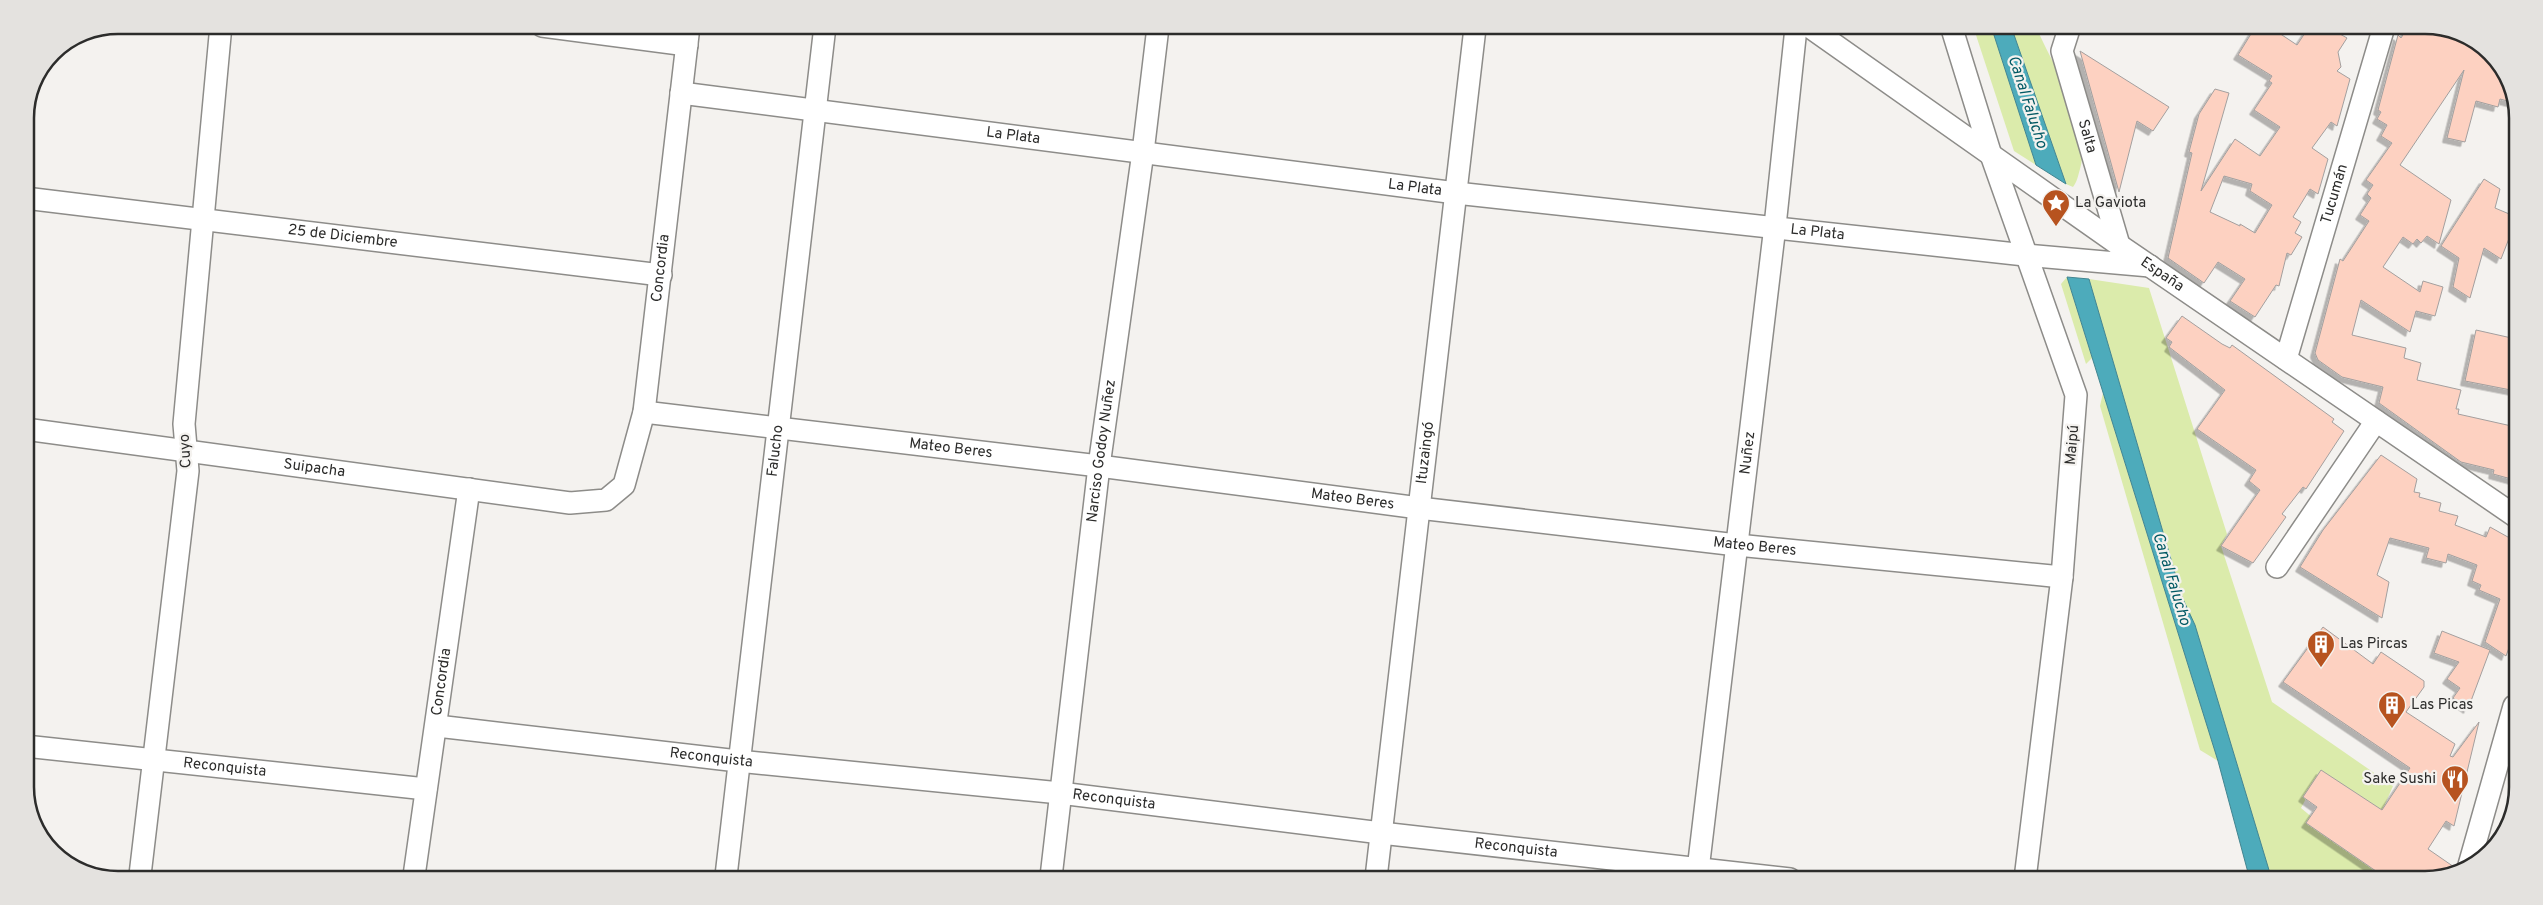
<svg xmlns="http://www.w3.org/2000/svg" width="2543" height="905" font-family="Overpass,sans-serif">
<style>
.green{fill:#dbebab}
.water{fill:#4dabbb;stroke:#438590}
.building{fill:#fdd1c1;stroke:#a39f9e;fill-rule:evenodd;filter:url(#shadow)}
.lines{fill:none;stroke-linecap:round;stroke-linejoin:round}
.minor-casing{stroke:#8d8c89;stroke-width:24}
.minor{stroke:#fff;stroke-width:21}
.labels{text-anchor:middle;dominant-baseline:central;stroke-width:4.5;stroke-linejoin:round;paint-order:stroke}
.street-label{font-size:15px;fill:#2c2c2b;stroke:#f4f2ef}
.poi-label{font-size:15px;fill:#2c2c2b;stroke:#f4f2ef;text-anchor:start}
.water-label{font-size:16px;font-style:italic;fill:#025964;stroke:#f4f2ef}
.rim{fill:none;stroke:#2c2c2b;stroke-width:2.5}
</style>
<defs>
<filter id="shadow"><feDropShadow dx="-4.5" dy="4.5" stdDeviation="0" flood-color="#0004"/></filter>
</defs>
<rect width="100%" height="100%" fill="#f4f2ef"/>
<!-- green -->
<g class="green">
<path d="M1974,29H1992L2036,165L2014,151Z"/>
<path d="M2012,29H2037C2055,71 2093,122 2080,169C2078,176 2077,182 2073,187L2066,184Z"/>
<path d="M2067,277L2092,358L2086,364L2061,284Z"/>
<path d="M2089,279L2149,288L2227,534L2221,546L2272,702L2393,786L2382,811L2309,793L2301,808L2380,874L2377,880H2272L2195,625L2182,597Z"/>
<path d="M2103,393L2218,761L2200,750L2100,406Z"/>
</g>
<!-- water -->
<g class="water">
<path d="M1992,29H2012L2066,184L2036,165Z"/>
<path d="M2067,277L2089,279L2182,597L2195,625L2272,880H2250L2218,761Z"/>
</g>
<!-- building -->
<g class="building">
<path d="M2254,29H2273L2297,45L2307,30H2333L2347,38L2338,52L2341,67L2337,71L2350,79L2337,126L2331,122L2312,148L2328,159L2318,194L2310,189L2293,217L2301,222L2295,233L2302,237L2291,255L2287,253L2279,286L2276,285L2255,317L2230,301L2245,279L2218,262L2204,283L2168,258L2192,153L2189,152L2199,114L2215,89L2229,93L2201,191L2235,139L2260,156L2280,127L2254,110L2272,83L2269,81L2272,76L2238,55ZM2224,176L2252,184L2250,191L2272,205L2255,233L2240,224V226L2210,212Z"/>
<path d="M2406,30H2446L2470,47L2471,41L2499,61L2515,103L2500,99L2498,107L2476,101L2465,142L2447,138L2464,70L2400,165L2451,200L2439,244L2427,236L2421,243L2417,239L2413,244L2403,237L2383,267L2420,292L2423,281L2443,287L2435,316L2416,311L2410,332L2361,300L2352,335L2406,348L2404,358L2421,363L2417,380L2461,390L2456,409H2459L2458,414L2516,427L2515,480L2493,474L2494,470L2461,462L2379,403L2383,387L2342,377L2318,360L2315,353L2340,259L2343,261L2369,221L2360,215L2371,198L2367,194L2373,185L2366,180L2392,143L2381,136L2387,125L2377,119L2381,112L2378,110L2398,35L2401,38Z"/>
<path d="M2080,51L2169,107L2153,131L2137,121L2119,192Z"/>
<path d="M2484,179L2500,189L2495,208L2514,216L2511,222L2515,223L2501,259L2484,248L2470,298L2453,287L2459,258L2441,246Z"/>
<path d="M2182,316L2222,344L2230,348L2232,345L2334,419L2332,422L2344,431L2306,489L2303,487L2282,514L2286,517L2253,563L2221,546L2260,490L2249,481L2256,470L2197,429L2225,390L2169,347L2172,342L2166,338Z"/>
<path d="M2476,330L2516,339V391L2465,381Z"/>
<path d="M2381,455L2417,479L2414,492L2420,493L2419,497L2441,503L2439,511L2458,516L2455,525L2486,537L2490,527L2515,541L2514,634L2506,656L2485,642L2500,599L2479,590L2481,585L2472,581L2477,565L2448,554L2446,563L2426,558L2429,548L2390,538L2377,575L2389,582L2382,618L2300,567L2323,530Z"/>
<path d="M2323,627L2373,664L2381,652L2424,681V687L2406,712L2455,744L2450,756L2453,757L2479,722L2454,826L2446,821L2428,849L2457,869L2426,880H2389L2306,823L2317,807L2303,797L2321,770L2382,810L2410,768L2283,682Z"/>
<path d="M2442,631L2490,650L2468,709L2453,698L2460,688L2447,679L2459,662L2434,653Z"/>
</g>
<g class="lines">
<!-- minor casing -->
<g class="minor-casing">
<g id="minor">
<path d="M542,26L687,45"/>
<path id="s1" d="M1811,28L2119,245L2515,516"/>
<path d="M1952,29L1990,152L2076,395L2062,577L2025,879"/>
<path id="s2" d="M2069,29L2062,51L2119,245"/>
<path id="s3" d="M681,93L1456,193L2025,255L2150,266"/>
<path id="s4" d="M25,198L661,275"/>
<path id="s5" d="M2286,359L2383,30"/>
<path id="s6" d="M644,412L1099,466L1419,508L1737,545L2062,577"/>
<path id="s7" d="M25,429L570,503L606,500L624,485L644,412L689,26"/>
<path d="M2277,567L2376,421"/>
<path id="s8" d="M437,726L738,761L1060,793L1381,833L1790,879"/>
<path id="s9" d="M25,746L426,789"/>
<path d="M2469,865L2514,706"/>
<path d="M140,875L188,471L184,424L221,25"/>
<path id="s10" d="M414,876L469,489"/>
<path id="s11" d="M726,876L825,26"/>
<path id="s12" d="M1051,877L1099,466L1143,152L1158,27"/>
<path id="s13" d="M1376,878L1475,28"/>
<path id="s14" d="M1697,878L1775,226L1796,28"/>
</g>
</g>
<!-- minor -->
<use href="#minor" class="minor"/>
</g>
<!-- icons -->
<defs>
<g id="sight-pin" transform="scale(1.4375)"><path d="M0 17L-7.5 6A9.5 9.5 0 1 1 7.5 6Z" fill="#b7531f" stroke="#f4f2ef"/><path d="M0-6L1.8-2.2L6-1.7L2.9 1.2L3.7 5.4L0 3.3L-3.7 5.4L-2.9 1.2L-6-1.7L-1.8-2.2Z" fill="#fff"/></g>
<g id="building-pin" transform="scale(1.4375)"><path d="M0 17L-7.5 6A9.5 9.5 0 1 1 7.5 6Z" fill="#b7531f" stroke="#f4f2ef"/><path d="M-4-6H4V6H1V3H-1V6H-4ZM-2.5-4.3h1.7v1.8h-1.7ZM.8-4.3h1.7v1.8H.8ZM-2.5-1h1.7V.8h-1.7ZM.8-1h1.7V.8H.8Z" fill="#fff"/></g>
<g id="restaurant-pin" transform="scale(1.4375)"><path d="M0 17L-7.5 6A9.5 9.5 0 1 1 7.5 6Z" fill="#b7531f" stroke="#f4f2ef"/><path d="M-5-6h1v4h1v-4h1v4h1v-4h1v5L-1.5 .5V6h-2V.5L-5-1ZM5-6V6H3V1.5H1.5Q1.5-4 5-6Z" fill="#fff"/></g>
</defs>
<g fill-rule="evenodd">
<use href="#sight-pin" x="2056" y="203"/>
<use href="#building-pin" x="2321" y="644"/>
<use href="#building-pin" x="2392" y="705"/>
<use href="#restaurant-pin" x="2455" y="779"/>
</g>
<g class="labels">
<!-- street labels -->
<g class="street-label">
<text stroke="none"><textPath href="#s3" startOffset="335">La Plata</textPath></text>
<text stroke="none"><textPath href="#s2" startOffset="112">Salta</textPath></text>
<text stroke="none"><textPath href="#s3" startOffset="740">La Plata</textPath></text>
<text stroke="none"><textPath href="#s5" startOffset="172">Tucumán</textPath></text>
<text stroke="none"><textPath href="#s3" startOffset="1145">La Plata</textPath></text>
<text stroke="none"><textPath href="#s4" startOffset="320">25 de Diciembre</textPath></text>
<text stroke="none"><textPath href="#s7" startOffset="830">Concordia</textPath></text>
<text stroke="none"><textPath href="#s1" startOffset="429">España</textPath></text>
<text transform="translate(2073 445) rotate(-85)">Maipú</text>
<text stroke="none"><textPath href="#s6" startOffset="309">Mateo Beres</textPath></text>
<text transform="translate(186 451) rotate(-93)">Cuyo</text>
<text stroke="none"><textPath href="#s11" startOffset="428">Falucho</textPath></text>
<text stroke="none"><textPath href="#s12" startOffset="429">Narciso Godoy Nuñez</textPath></text>
<text stroke="none"><textPath href="#s13" startOffset="428">Ituzaingó</textPath></text>
<text stroke="none"><textPath href="#s14" startOffset="428">Nuñez</textPath></text>
<text stroke="none"><textPath href="#s7" startOffset="292">Suipacha</textPath></text>
<text stroke="none"><textPath href="#s6" startOffset="714">Mateo Beres</textPath></text>
<text stroke="none"><textPath href="#s6" startOffset="1119">Mateo Beres</textPath></text>
<text stroke="none"><textPath href="#s10" startOffset="196">Concordia</textPath></text>
<text stroke="none"><textPath href="#s8" startOffset="276">Reconquista</textPath></text>
<text stroke="none"><textPath href="#s9" startOffset="201">Reconquista</textPath></text>
<text stroke="none"><textPath href="#s8" startOffset="681">Reconquista</textPath></text>
<text stroke="none"><textPath href="#s8" startOffset="1086">Reconquista</textPath></text>
</g>
<!-- poi labels -->
<g class="poi-label">
<text x="2075" y="203">La Gaviota</text>
<text x="2340" y="644">Las Pircas</text>
<text x="2411" y="705">Las Picas</text>
<text x="2436" y="779" text-anchor="end">Sake Sushi</text>
</g>
<!-- water labels -->
<g class="water-label">
<text transform="translate(2027 102) rotate(72)">Canal Falucho</text>
<text transform="translate(2171 579) rotate(73)">Canal Falucho</text>
</g>
</g>
<!-- crop -->
<path d="M0 0H2543V905H0ZM118 34H2425A84 84 0 0 1 2509 118V787A84 84 0 0 1 2425 871H118A84 84 0 0 1 34 787V118A84 84 0 0 1 118 34Z" fill="#e4e2df" fill-rule="evenodd"/>
<path class="rim" d="M118 34H2425A84 84 0 0 1 2509 118V787A84 84 0 0 1 2425 871H118A84 84 0 0 1 34 787V118A84 84 0 0 1 118 34Z"/>
</svg>
